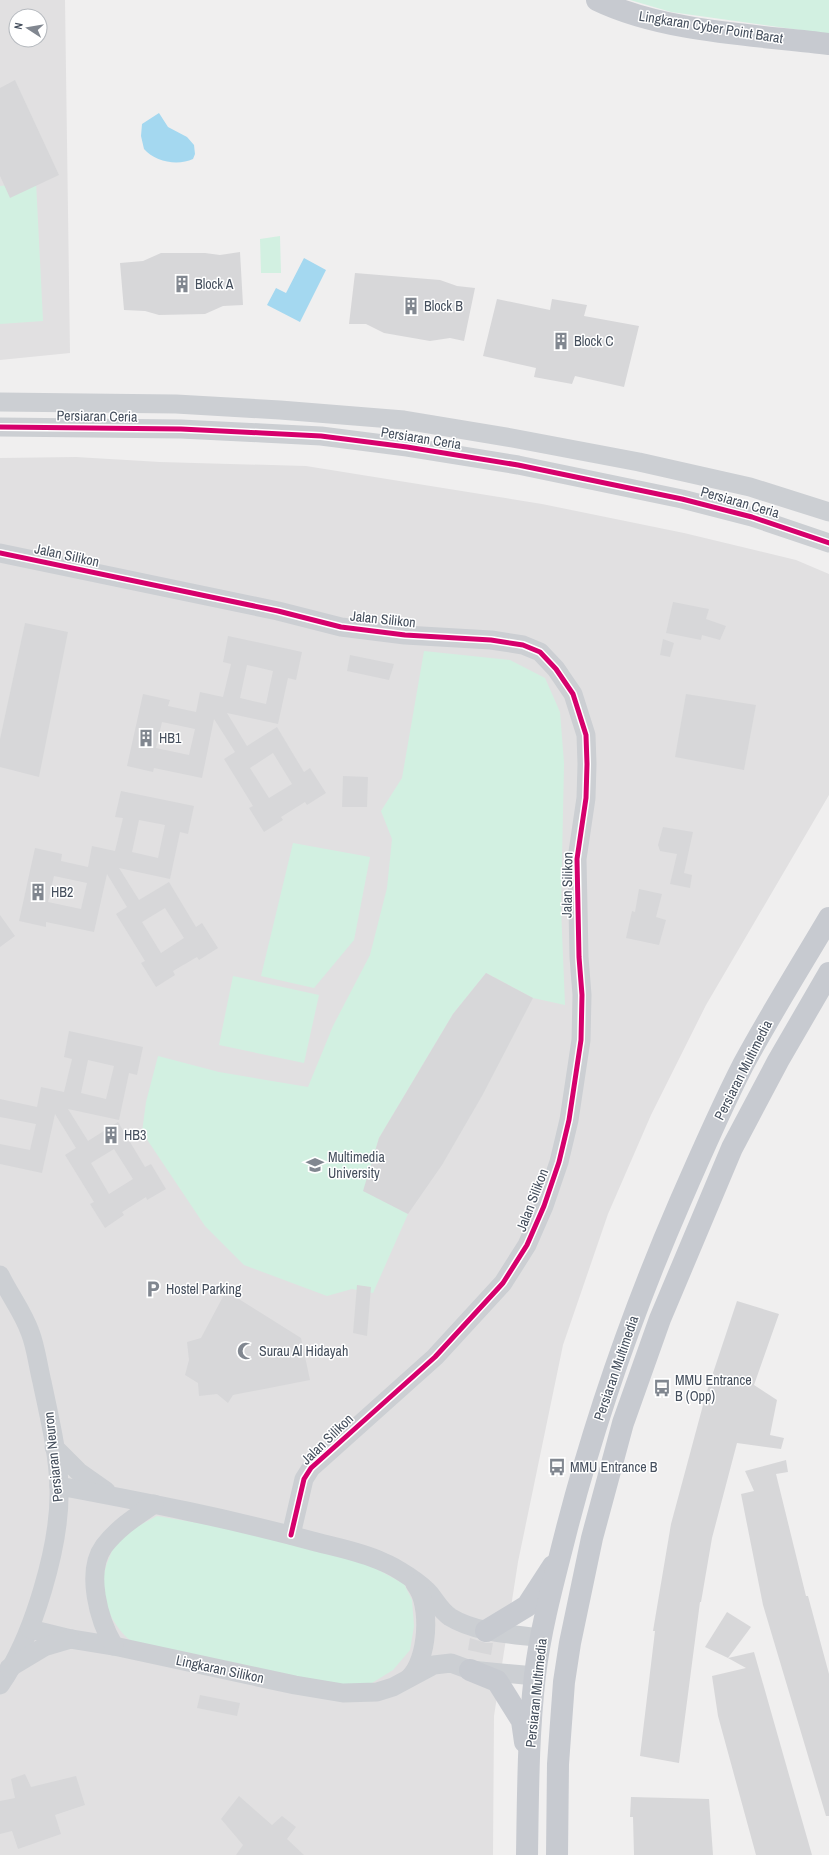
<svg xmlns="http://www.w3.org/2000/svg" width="829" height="1855" font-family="'Archivo Narrow',sans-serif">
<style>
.education{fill:#e1e0e1;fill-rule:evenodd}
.green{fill:#d2f0e1}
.water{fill:#a4d8f0}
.building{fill:#d7d7d9;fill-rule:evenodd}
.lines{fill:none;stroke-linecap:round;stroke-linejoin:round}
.minor{stroke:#cccfd3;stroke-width:19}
.major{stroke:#c7cad0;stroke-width:22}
.cycleway-casing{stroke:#fff;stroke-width:8}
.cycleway{stroke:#d6006c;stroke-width:5}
.labels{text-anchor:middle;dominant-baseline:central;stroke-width:3;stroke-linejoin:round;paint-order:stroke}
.street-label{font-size:14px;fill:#454f5d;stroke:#fff}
.poi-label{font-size:14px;fill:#454f5d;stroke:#fff;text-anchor:start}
</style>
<rect width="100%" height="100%" fill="#f0efef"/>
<!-- education -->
<g class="education">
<path d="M0,0H65L70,353L0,360ZM16,16H40V40H16Z"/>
<path d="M76,457L160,462L306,466L542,504L684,533L796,560L829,574V795L706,1005L651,1115L608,1214L563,1345L518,1562L494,1716L493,1855H0V458Z"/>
</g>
<!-- green -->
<g class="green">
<path d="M630,0H829V34L671,12Z"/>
<path d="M36,182L43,321L0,324V186Z"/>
<path d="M280,236L281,273H261L260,239Z"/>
<path d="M424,651L510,660L545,678L560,712L564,763L561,908L565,1005L533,998L486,973L453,1014L379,1138L364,1191L408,1214L373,1293L352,1289L327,1296L244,1265L205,1226L142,1132L146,1102L158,1056L219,1072L308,1087L333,1026L370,955L387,888L392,839L381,811L402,778Z"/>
<path d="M293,843L370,857L354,940L314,988L261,976Z"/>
<path d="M233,976L319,995L304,1063L219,1045Z"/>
<path d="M157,1516L227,1528L364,1562L404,1584L412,1600L414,1626L410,1650L393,1670L372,1683L335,1687L136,1645C108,1625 94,1588 110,1556C112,1551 114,1544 118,1540C129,1530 144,1523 157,1516Z"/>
</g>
<!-- water -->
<g class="water">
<path d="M159,113L168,127L187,137L194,145L195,154L193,159C178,166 155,162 144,149L141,136L142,124Z"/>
<path d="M304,258L326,270L300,322L267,305L276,288L286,293Z"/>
</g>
<!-- building -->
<g class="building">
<path d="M15,80L59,175L10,198L0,176V88Z"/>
<path d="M240,252L243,305L223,306L205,314L159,315L145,311L124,310L120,263L143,261L161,253H205L220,255Z"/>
<path d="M355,273L440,280L457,286L475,288L464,341L450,338L430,341L384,333L366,324H349Z"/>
<path d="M497,299L550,310L552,299L587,305L584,316L639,326L624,387L575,376L572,384L534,377L536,368L483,356Z"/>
<path d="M673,602L709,609L706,619L726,626L720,640L702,635L701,640L666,633Z"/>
<path d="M25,623L68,632L39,777L0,767V739Z"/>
<path d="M228,636L302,652L296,680L288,678L278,724L227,713L247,746L277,727L304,772L310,768L326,793L307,805L305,802L281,817L283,820L264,832L249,808L253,806L224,759L235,752L214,719L202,778L154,768L153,772L127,766L143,694L170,700L168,706L196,712L200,692L223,697L231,664L223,662ZM247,665L273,671L266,704L240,698ZM162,722L195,729L189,755L156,748ZM273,753L292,784L269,798L250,768Z"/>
<path d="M663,639L674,643L670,657L660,655Z"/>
<path d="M350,655L394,664L389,680L347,671Z"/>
<path d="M686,694L756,705L744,770L675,757Z"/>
<path d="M343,776L368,777L367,807H342Z"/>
<path d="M121,791L194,806L188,834L180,832L170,879L119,868L139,900L169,882L196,927L202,923L218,948L199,960L197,957L173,971L175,975L156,987L141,963L145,961L116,914L127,907L107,874L94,932L46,922V927L19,921L35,848L62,854L61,861L88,867L92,846L115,851L123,818L115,817ZM139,820L165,825L158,858L132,852ZM54,876L87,883L81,909L48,902ZM165,908L184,938L161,953L142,922Z"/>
<path d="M663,827L693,832L684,873L692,875L690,888L670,884L677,854L660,851L658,845Z"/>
<path d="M639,889L662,894L656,917L666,920L659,945L626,938L632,911L635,912Z"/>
<path d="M0,915L15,936L0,947Z"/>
<path d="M486,973L533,998L482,1096L442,1165L408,1214L363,1191L379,1138L453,1014Z"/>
<path d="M69,1031L143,1047L137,1075L129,1073L119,1120L68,1109L88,1141L118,1122L145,1167L151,1164L166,1189L147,1200L146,1197L122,1212L124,1215L105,1228L90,1204L94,1202L65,1155L76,1148L55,1114L42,1173L0,1164V1144L30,1150L36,1124L0,1117V1099L37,1107L41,1087L64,1092L72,1059L64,1057ZM88,1060L114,1066L106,1099L81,1093ZM114,1149L133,1179L109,1194L91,1163Z"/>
<path d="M357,1285L371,1287L367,1336L353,1333Z"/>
<path d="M226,1291L301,1338L310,1380L233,1395L228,1403L217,1394L199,1396L198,1383L185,1375L189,1360L187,1342L201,1338Z"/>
<path d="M737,1301L779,1314L754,1385L777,1400L770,1435L784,1438L781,1449L737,1443L712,1538L701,1602H700L679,1763L640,1756L655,1631H653L671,1524L706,1394Z"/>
<path d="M786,1460L788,1472L776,1474L806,1596H808L829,1674V1816H826L763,1605L741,1494L754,1491L745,1471Z"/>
<path d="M727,1612L751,1627L728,1658L705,1647Z"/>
<path d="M470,1638L486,1643H493L491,1655L468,1650Z"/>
<path d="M754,1652L787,1768L812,1855H756L718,1716L712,1676L746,1668L728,1658Z"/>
<path d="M200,1695L240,1703L237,1716L197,1708Z"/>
<path d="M25,1774L31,1787L76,1776L85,1805L55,1815L61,1834L18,1849L12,1831L0,1834V1801L15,1798L11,1779Z"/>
<path d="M239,1796L272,1825L282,1816L296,1827L287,1839L304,1855H236L243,1845L221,1819Z"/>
<path d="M631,1797L709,1799L713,1855H634L633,1817H630Z"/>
</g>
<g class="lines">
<!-- minor -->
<g class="minor">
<path d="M0,402L176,404L280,410L404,420L512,438L639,462L750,487L829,512"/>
<path d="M0,427L181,429L262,433L321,436L407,447L518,465L682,499L752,517L829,543"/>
<path d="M0,553L278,611L341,627L405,635L491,640L523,645L540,652L556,669L573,694L586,735L587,764L586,798L577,859L579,957L582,995L581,1040L569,1120L559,1162L544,1206L527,1245L503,1283L435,1357L311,1468L304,1479L291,1535"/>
<path d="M0,1275C9,1294 23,1312 30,1332C36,1347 38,1366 42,1382C49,1416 58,1452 59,1487C61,1544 33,1638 0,1685"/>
<path d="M54,1447L79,1472L106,1491"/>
<path d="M59,1486C145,1502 232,1519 316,1542C339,1548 362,1552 383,1562C396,1567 422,1584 430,1594C437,1603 441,1611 450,1617C476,1633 512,1634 541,1638"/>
<path d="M30,1629L71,1639L114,1646L295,1685L343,1693L377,1692L393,1687L434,1665L451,1663L470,1670L535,1676"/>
<path d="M114,1646C99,1621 85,1572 104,1546C118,1528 135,1517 154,1504"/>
<path d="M9,1668L44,1647L71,1639"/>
<path d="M409,1678C428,1661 432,1604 415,1584"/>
</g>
<!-- major -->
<g class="major">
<path d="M597,0C663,32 756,35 829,44"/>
<path d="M486,1631L527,1606L553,1566"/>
<path d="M470,1670L497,1681L522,1721L525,1742"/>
<path d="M527,1855C528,1795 528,1734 535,1675C541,1625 555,1576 567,1528C596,1416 634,1308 680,1202C700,1156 720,1110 743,1065C770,1015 800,967 829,918"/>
<path d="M557,1855L558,1764L564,1682L570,1643L592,1538L623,1423L660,1319L732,1148L778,1061L829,973"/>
</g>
<!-- cycleway casing -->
<g class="cycleway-casing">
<g id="cycleway">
<path d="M0,427L181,429L262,433L321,436L407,447L518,465L682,499L752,517L829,543"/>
<path d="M0,553L278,611L341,627L405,635L491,640L523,645L540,652L556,669L573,694L586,735L587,764L586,798L577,859L579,957L582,995L581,1040L569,1120L559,1162L544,1206L527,1245L503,1283L435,1357L311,1468L304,1479L291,1535"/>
</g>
</g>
<!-- cycleway -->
<use href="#cycleway" class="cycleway"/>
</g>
<!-- icons -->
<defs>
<g id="building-bare" transform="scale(1.38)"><path d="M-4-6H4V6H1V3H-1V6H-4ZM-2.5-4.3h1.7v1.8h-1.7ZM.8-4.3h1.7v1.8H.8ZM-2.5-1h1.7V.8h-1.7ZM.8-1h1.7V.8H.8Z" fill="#818790" stroke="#fff" stroke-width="2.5" paint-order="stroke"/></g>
<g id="university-bare" transform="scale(1.38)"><path d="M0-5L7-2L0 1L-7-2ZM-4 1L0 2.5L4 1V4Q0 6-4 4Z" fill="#818790" stroke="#fff" stroke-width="2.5" paint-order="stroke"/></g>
<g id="parking-bare" transform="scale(1.38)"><path d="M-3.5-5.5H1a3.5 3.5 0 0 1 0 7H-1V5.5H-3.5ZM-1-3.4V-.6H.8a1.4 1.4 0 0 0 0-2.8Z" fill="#818790" stroke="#fff" stroke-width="2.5" paint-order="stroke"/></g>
<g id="mosque-bare" transform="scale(1.38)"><path d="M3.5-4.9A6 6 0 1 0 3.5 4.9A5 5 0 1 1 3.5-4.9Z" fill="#818790" stroke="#fff" stroke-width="2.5" paint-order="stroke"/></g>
<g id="bus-bare" transform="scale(1.38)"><path d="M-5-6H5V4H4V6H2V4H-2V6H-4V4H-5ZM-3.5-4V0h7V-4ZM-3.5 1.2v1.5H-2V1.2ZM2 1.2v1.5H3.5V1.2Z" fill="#818790" stroke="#fff" stroke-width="2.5" paint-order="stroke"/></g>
</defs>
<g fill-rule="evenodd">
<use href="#building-bare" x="182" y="284"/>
<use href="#building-bare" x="411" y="306"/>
<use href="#building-bare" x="561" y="341"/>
<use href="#building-bare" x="146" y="738"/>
<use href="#building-bare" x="38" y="892"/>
<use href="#building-bare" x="111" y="1135"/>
<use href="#university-bare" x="315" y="1165"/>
<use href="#parking-bare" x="153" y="1289"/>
<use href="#mosque-bare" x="246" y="1351"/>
<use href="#bus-bare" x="662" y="1388"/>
<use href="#bus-bare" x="557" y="1467"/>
</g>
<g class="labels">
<!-- street labels -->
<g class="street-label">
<text transform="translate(711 27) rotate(9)">Lingkaran Cyber Point Barat</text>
<text transform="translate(97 416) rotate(1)">Persiaran Ceria</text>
<text transform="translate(421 438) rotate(9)">Persiaran Ceria</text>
<text transform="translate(740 502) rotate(16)">Persiaran Ceria</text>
<text transform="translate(67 555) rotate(12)">Jalan Silikon</text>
<text transform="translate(383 619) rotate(6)">Jalan Silikon</text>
<text transform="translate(567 885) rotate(-89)">Jalan Silikon</text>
<text transform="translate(743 1070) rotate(-63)">Persiaran Multimedia</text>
<text transform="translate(532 1200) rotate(-69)">Jalan Silikon</text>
<text transform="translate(616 1368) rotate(-71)">Persiaran Multimedia</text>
<text transform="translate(327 1439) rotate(-44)">Jalan Silikon</text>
<text transform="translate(53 1457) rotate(-96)">Persiaran Neuron</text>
<text transform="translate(220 1669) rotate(12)">Lingkaran Silikon</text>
<text transform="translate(536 1693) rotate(-84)">Persiaran Multimedia</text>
</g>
<!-- poi labels -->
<g class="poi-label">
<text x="195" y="284">Block A</text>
<text x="424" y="306">Block B</text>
<text x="574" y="341">Block C</text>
<text x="159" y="738">HB1</text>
<text x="51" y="892">HB2</text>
<text x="124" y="1135">HB3</text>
<text x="328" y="1157">Multimedia<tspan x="328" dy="16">University</tspan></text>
<text x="166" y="1289">Hostel Parking</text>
<text x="259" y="1351">Surau Al Hidayah</text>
<text x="675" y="1380">MMU Entrance<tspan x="675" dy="16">B (Opp)</tspan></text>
<text x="570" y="1467">MMU Entrance B</text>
</g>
</g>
<!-- north arrow -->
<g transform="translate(28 28) rotate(282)"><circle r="19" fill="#ffffff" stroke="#b5b9be"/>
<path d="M0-3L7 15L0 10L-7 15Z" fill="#818790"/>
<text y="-6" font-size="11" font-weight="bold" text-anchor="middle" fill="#454f5d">N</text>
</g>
</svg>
